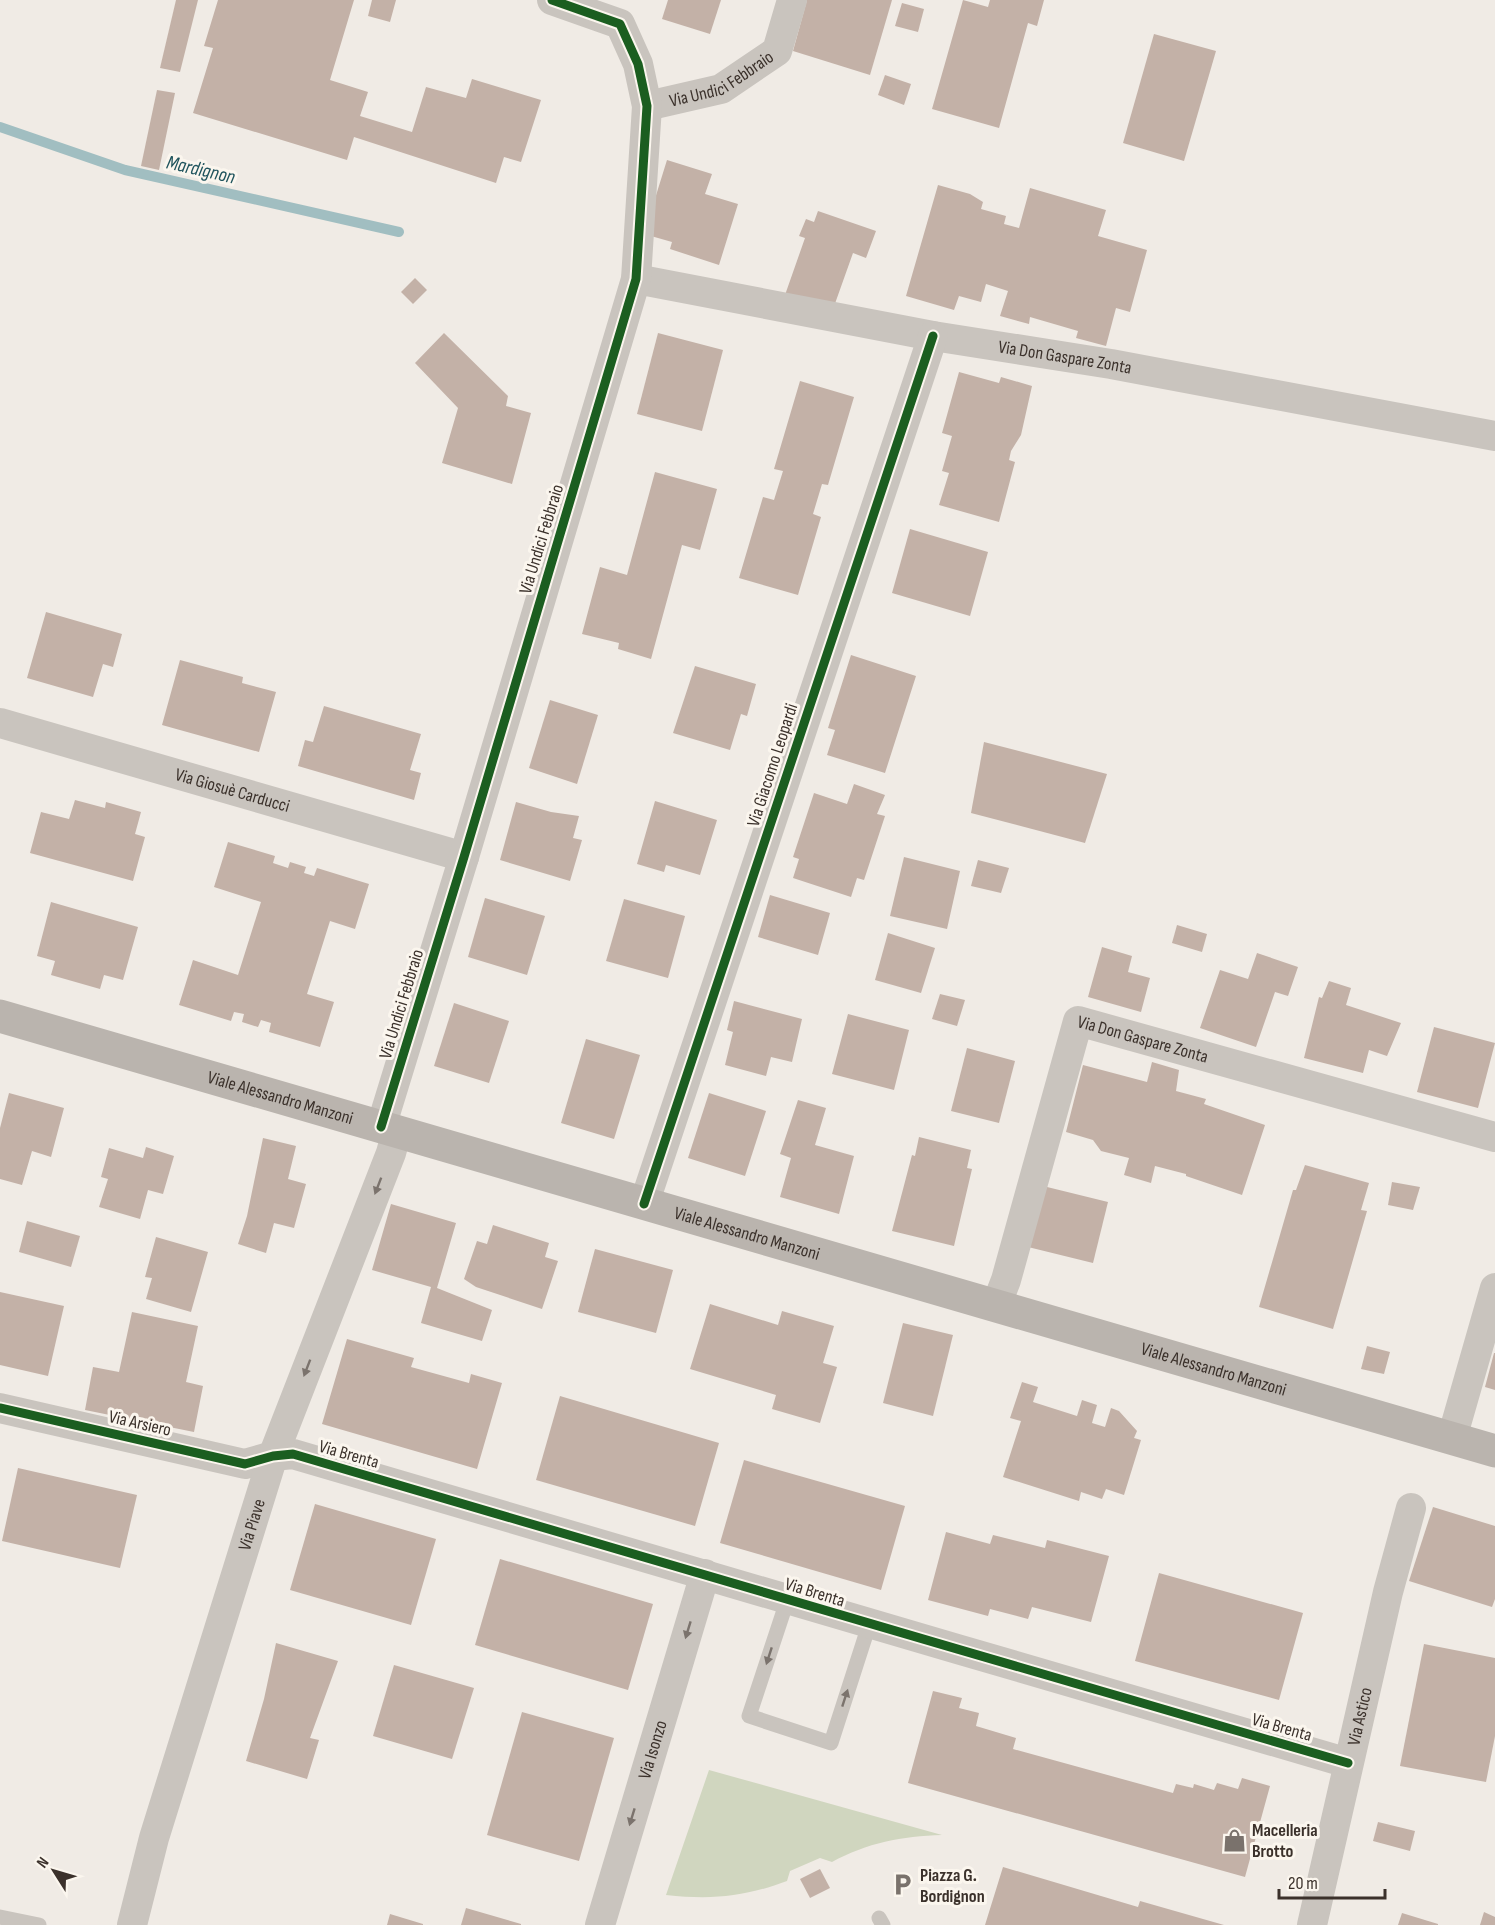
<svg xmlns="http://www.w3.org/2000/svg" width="1495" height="1925" viewBox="0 0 1495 1925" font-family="'Sofia Sans Condensed',sans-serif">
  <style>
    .green { fill: #d0d6bf }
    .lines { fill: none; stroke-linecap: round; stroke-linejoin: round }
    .stream { stroke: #a1bec1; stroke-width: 10 }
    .building { fill: #c3b1a7 }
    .lane { stroke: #c9c4be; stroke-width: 15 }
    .street { stroke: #c9c4be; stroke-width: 30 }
    .secondary { stroke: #bab4ae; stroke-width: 33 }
    .cycleway-casing { stroke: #fbf6ee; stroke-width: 13 }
    .cycleway { stroke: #1b5e20; stroke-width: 9 }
    .oneway { fill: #7b736d }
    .labels { text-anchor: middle; stroke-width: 6; stroke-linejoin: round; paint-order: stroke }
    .street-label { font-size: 18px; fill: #3b312b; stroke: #fbf6ee }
    .poi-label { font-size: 18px; font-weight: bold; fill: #3b312b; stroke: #fbf6ee; text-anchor: start }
    .water-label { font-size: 20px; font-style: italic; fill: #20545d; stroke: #fbf6ee }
  </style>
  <rect width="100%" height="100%" fill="#f0ebe5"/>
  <!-- green -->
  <path class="green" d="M709,1770L942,1835C902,1836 867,1843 832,1862L820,1858L790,1871L787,1881C744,1897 712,1900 666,1895Z"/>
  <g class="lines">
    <!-- stream -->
    <path class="stream" d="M0,127L125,170L399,232"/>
  </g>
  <!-- building -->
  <g class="building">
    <path d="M176,0H198L180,72L160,68Z"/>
    <path d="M218,0H354L330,80L368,92L360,116L412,132L426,87L466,98L472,79L541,100L521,162L504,157L496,183L354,137L347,160L193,113L213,48L204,46Z"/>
    <path d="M372,0H396L390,22L368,16Z"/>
    <path d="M668,0H721L710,34L662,19Z"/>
    <path d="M807,0H892L870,75L793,51Z"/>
    <path d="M963,0L988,7L990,0H1044L1037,26L1028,23L999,128L932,109Z"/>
    <path d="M902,3L924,9L918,32L895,26Z"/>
    <path d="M1154,34L1216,51L1184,161L1123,143Z"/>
    <path d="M885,75L911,84L904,105L878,95Z"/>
    <path d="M157,90L175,93L159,170L141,166Z"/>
    <path d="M667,160L712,174L705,194L738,204L719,265L670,249L672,242L644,234Z"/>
    <path d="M938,185L970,194L983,202L981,209L1006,216L1004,224L1019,228L1030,188L1106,210L1098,236L1147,250L1130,312L1116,308L1106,346L1076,338L1078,331L1030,317L1029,324L1000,316L1008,291L986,284L981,302L959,296L954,310L906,296Z"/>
    <path d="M818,211L876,231L866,258L853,253L832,312L785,295L805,238L799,236L806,219L814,222Z"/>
    <path d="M415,278L427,290L413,304L401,292Z"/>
    <path d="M444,333L508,396L506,406L531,413L512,484L442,463L458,408L415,363Z"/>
    <path d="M658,333L723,350L702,431L637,414Z"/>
    <path d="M959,372L999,383L1001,377L1032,386L1021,435L1011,451L1009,460L1015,462L999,522L939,505L949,473L942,471L952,436L942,433Z"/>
    <path d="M800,381L854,397L828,485L822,484L813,514L821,517L798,595L739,578L763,497L774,500L783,471L774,469Z"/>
    <path d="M655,472L717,489L700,550L682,545L651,659L618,649L619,643L582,634L600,567L627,575Z"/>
    <path d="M910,529L988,552L970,616L892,593Z"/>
    <path d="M46,612L122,634L113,667L103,664L93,697L27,678Z"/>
    <path d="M851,655L916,676L885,773L827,755L835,730L828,728Z"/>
    <path d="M180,660L243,677L242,683L276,692L259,752L162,725Z"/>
    <path d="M695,666L756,684L747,716L741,714L730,750L673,733Z"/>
    <path d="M550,700L598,715L577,784L529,768Z"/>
    <path d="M324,706L421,734L410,770L421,773L414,800L298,766L305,740L313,742Z"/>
    <path d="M984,742L1107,774L1085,843L971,813Z"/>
    <path d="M854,784L885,795L877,814L885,816L864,880L857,878L851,897L793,878L799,859L793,857L814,793L847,804Z"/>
    <path d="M75,800L105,808L106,802L141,812L135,834L145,837L133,881L30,853L41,812L69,819Z"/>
    <path d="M655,801L717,820L700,875L666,865L664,872L637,864Z"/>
    <path d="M516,802L551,812L579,816L573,838L582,840L570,881L500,860Z"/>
    <path d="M228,842L275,856L273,863L288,868L290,862L306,867L304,873L314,876L317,868L369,884L355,929L330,921L307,994L334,1002L320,1047L269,1032L271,1023L261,1020L258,1027L242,1022L244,1014L234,1012L231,1021L179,1005L193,960L238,975L261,902L214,887Z"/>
    <path d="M904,857L960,871L947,929L890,916Z"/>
    <path d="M978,860L1009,868L1001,893L971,886Z"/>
    <path d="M770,895L830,913L818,955L758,937Z"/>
    <path d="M485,898L545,916L527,975L468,957Z"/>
    <path d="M624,899L685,916L668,978L606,961Z"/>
    <path d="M51,902L138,927L123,980L104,975L100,989L51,975L55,961L37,956Z"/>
    <path d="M1177,925L1207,934L1202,952L1172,943Z"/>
    <path d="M888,933L935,948L921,993L875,980Z"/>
    <path d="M1102,947L1132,956L1128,972L1150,978L1141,1012L1088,997Z"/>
    <path d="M1257,953L1298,967L1288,996L1275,992L1256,1047L1200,1028L1220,970L1248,979Z"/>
    <path d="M1329,981L1351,988L1346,1005L1401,1023L1387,1056L1369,1050L1363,1073L1304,1058L1319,997L1322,998Z"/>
    <path d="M940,994L965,1000L957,1026L932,1019Z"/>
    <path d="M734,1001L802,1019L792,1062L771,1057L766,1076L725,1065L733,1032L727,1030Z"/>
    <path d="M454,1003L509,1021L489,1083L434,1066Z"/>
    <path d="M848,1014L909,1030L894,1090L832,1074Z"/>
    <path d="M1434,1027L1495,1043L1478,1108L1417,1092Z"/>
    <path d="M586,1039L640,1055L614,1139L561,1123Z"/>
    <path d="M967,1048L1015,1061L999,1123L951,1111Z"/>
    <path d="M1152,1062L1179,1070L1176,1091L1206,1099L1204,1104L1265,1125L1242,1195L1186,1176V1174L1155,1166L1151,1183L1124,1175L1129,1158L1101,1151L1093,1140L1066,1132L1083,1065L1147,1082Z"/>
    <path d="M9,1093L64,1108L51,1157L32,1151L22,1185L0,1179V1128Z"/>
    <path d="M709,1093L766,1111L745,1176L688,1158Z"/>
    <path d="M798,1100L826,1108L815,1145L854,1156L839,1214L780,1197L791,1158L780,1154Z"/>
    <path d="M919,1137L971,1150L967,1168L972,1169L954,1246L892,1231L912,1155L915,1156Z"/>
    <path d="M263,1138L296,1146L288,1179L306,1184L294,1228L274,1223L266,1253L238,1244L247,1216Z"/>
    <path d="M146,1147L174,1156L163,1194L148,1190L140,1219L99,1207L108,1179L101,1177L109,1148L143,1158Z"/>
    <path d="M1305,1165L1369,1183L1361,1210L1367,1211L1333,1329L1259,1307L1293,1190H1296Z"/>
    <path d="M1392,1182L1420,1187L1413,1210L1388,1205Z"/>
    <path d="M1043,1186L1108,1202L1093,1263L1028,1247Z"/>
    <path d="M391,1204L456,1223L437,1288L492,1310L482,1341L421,1323L431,1287L372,1270Z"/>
    <path d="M27,1221L80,1236L71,1267L19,1252Z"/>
    <path d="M493,1225L549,1243L545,1257L558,1261L542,1309L476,1287L464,1279L477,1241L487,1244Z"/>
    <path d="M156,1237L208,1252L191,1312L146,1299L152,1278L145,1277Z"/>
    <path d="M595,1249L673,1270L656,1333L578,1312Z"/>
    <path d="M0,1292L64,1306L48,1376L0,1365Z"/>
    <path d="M710,1304L778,1325L782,1311L834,1326L823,1363L837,1367L820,1423L772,1409L776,1395L690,1369Z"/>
    <path d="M132,1312L198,1326L186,1382L203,1386L194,1432L85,1410L93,1367L119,1372Z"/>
    <path d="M903,1323L953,1335L933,1416L883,1403Z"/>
    <path d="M347,1339L414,1358L411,1367L469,1383L471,1374L502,1383L477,1469L322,1424Z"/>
    <path d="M1367,1346L1390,1352L1384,1374L1361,1369Z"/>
    <path d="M1494,1353H1495V1390L1485,1387Z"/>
    <path d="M1022,1382L1038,1387L1033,1402L1077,1416L1082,1400L1097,1405L1092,1423L1105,1427L1111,1408L1119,1411L1137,1431L1134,1438L1141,1440L1124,1495L1106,1489L1102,1499L1081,1492L1079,1501L1003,1477L1021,1421L1010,1418Z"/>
    <path d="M560,1396L719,1443L695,1526L536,1480Z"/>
    <path d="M744,1460L905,1506L881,1590L720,1543Z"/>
    <path d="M18,1468L137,1495L120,1568L2,1541Z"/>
    <path d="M315,1504L436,1539L411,1625L290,1590Z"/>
    <path d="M1433,1507L1495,1526V1599L1492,1607L1409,1581Z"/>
    <path d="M946,1532L990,1544L993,1535L1045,1548L1047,1540L1109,1556L1091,1622L1032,1607L1028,1619L990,1609L988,1616L928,1600Z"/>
    <path d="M500,1559L653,1604L628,1690L475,1645Z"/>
    <path d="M1159,1573L1303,1613L1279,1700L1135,1661Z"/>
    <path d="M276,1643L338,1661L310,1738L319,1740L307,1779L246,1761L264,1699Z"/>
    <path d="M1424,1644L1495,1658V1736L1486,1782L1400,1766Z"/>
    <path d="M394,1665L474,1688L452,1759L373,1736Z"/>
    <path d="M933,1691L962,1698L959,1708L979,1713L976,1726L1016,1738L1013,1749L1173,1793L1176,1784L1193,1788L1194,1784L1214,1790L1217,1783L1238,1789L1242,1778L1270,1786L1245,1877L908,1783Z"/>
    <path d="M522,1712L614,1738L579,1861L487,1835Z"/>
    <path d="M1378,1822L1415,1831L1410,1851L1373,1841Z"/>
    <path d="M1003,1867L1138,1907L1140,1901L1224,1925H985Z"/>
    <path d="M820,1869L830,1888L810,1898L800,1879Z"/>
    <path d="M466,1908L521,1924V1925H461Z"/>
    <path d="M1484,1912L1495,1917V1925H1480Z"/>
    <path d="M1402,1913L1438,1924V1925H1398Z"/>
    <path d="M390,1914L423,1924V1925H387Z"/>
  </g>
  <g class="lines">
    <!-- lane -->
    <g class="lane">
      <path d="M787,1601L749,1716L831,1743L869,1625"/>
      <path d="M0,1917L39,1925"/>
      <path d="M879,1918L883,1925"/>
    </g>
    <!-- street -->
    <g class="street">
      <path id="s1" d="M647,106L721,89L777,51L792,0"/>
      <path id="s2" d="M636,279L933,336L1111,364L1495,436"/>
      <path id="s3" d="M0,723L464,857"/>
      <path d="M381,1127L464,857L636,279L647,106L638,64L620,24L552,0"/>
      <path d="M644,1204L933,336"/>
      <path id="s4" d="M996,1306L1006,1280L1078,1021L1495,1137"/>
      <path d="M0,1408L245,1464L273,1456L293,1454C645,1557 996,1661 1348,1763"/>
      <path d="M1452,1438L1495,1288"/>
      <path id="s5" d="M132,1925L154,1838L273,1456L391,1153L397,1131"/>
      <path id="s6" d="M600,1925L705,1574"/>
      <path id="s7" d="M1312,1925L1388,1592L1411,1508"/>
    </g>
    <!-- secondary -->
    <path class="secondary" id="s8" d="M0,1016L1495,1451"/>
    <defs>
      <g id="cycleway">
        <path d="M381,1127L464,857L636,279L647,106L638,64L620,24L552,0"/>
        <path d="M644,1204L933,336"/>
        <path d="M0,1408L245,1464L273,1456L293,1454C645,1557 996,1661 1348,1763"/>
      </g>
    </defs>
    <!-- cycleway casing -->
    <use href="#cycleway" class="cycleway-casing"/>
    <!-- cycleway -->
    <use href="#cycleway" class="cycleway"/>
  </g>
  <!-- one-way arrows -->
  <defs><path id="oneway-solid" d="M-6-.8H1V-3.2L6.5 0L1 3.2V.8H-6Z" transform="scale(1.5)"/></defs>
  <g class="oneway">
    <use href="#oneway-solid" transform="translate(378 1186) rotate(111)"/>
    <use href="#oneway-solid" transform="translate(307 1368) rotate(111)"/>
    <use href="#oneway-solid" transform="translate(688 1630) rotate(107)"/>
    <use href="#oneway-solid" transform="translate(769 1656) rotate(108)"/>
    <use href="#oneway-solid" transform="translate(845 1698) rotate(-72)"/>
    <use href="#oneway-solid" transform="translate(632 1817) rotate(107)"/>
  </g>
  <!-- icons -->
  <defs>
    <symbol id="shop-bare" viewBox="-9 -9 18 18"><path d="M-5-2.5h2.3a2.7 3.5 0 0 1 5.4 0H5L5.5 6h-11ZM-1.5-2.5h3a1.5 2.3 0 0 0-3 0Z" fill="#7a726c" stroke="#fbf6ee" stroke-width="2.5" paint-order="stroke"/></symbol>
    <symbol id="parking-bare" viewBox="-9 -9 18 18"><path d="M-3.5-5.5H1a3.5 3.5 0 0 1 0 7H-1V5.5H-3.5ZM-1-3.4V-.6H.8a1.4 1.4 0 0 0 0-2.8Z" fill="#7a726c" stroke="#fbf6ee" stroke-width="2.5" paint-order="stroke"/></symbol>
  </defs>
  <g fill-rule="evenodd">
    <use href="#shop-bare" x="1218" y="1824" width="33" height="33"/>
    <use href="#parking-bare" x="886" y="1868" width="33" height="33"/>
  </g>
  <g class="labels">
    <!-- street labels -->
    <g class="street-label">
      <text dy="6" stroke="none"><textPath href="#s1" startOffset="80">Via Undici Febbraio</textPath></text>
      <text dy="6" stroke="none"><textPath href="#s2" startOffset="436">Via Don Gaspare Zonta</textPath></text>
      <text transform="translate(541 539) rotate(-73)" y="6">Via Undici Febbraio</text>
      <text transform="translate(772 765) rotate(-72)" y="6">Via Giacomo Leopardi</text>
      <text dy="6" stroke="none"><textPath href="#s3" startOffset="242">Via Giosuè Carducci</textPath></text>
      <text transform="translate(401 1004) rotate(-73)" y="6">Via Undici Febbraio</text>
      <text dy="6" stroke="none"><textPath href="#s4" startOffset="364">Via Don Gaspare Zonta</textPath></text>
      <text dy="6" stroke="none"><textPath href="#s8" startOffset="292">Viale Alessandro Manzoni</textPath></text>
      <text dy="6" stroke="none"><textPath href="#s8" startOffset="778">Viale Alessandro Manzoni</textPath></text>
      <text dy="6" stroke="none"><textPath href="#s8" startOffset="1264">Viale Alessandro Manzoni</textPath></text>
      <text transform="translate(140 1423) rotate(13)" y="6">Via Arsiero</text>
      <text transform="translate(349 1454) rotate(16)" y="6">Via Brenta</text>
      <text dy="6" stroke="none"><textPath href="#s5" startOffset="418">Via Piave</textPath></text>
      <text transform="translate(815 1592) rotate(17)" y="6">Via Brenta</text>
      <text dy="6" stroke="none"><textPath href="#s7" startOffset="214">Via Astico</textPath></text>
      <text transform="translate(1282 1727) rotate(16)" y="6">Via Brenta</text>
      <text dy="6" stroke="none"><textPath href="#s6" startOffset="183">Via Isonzo</textPath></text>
    </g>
    <!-- poi labels -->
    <g class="poi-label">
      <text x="1252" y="1836">Macelleria<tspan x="1252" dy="21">Brotto</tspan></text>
      <text x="920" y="1881">Piazza G.<tspan x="920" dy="21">Bordignon</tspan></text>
    </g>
    <!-- water labels -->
    <g class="water-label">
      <text transform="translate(201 169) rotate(13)" y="7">Mardignon</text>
    </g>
  </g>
  <!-- north arrow -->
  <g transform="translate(54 1871) rotate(307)" stroke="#fbf6ee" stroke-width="4.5" paint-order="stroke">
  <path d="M0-4.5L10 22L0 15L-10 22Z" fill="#3b312b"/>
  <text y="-9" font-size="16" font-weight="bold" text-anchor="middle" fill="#3b312b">N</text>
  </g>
  <!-- scale -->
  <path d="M1279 1889v9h106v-9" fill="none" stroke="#3b312b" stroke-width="3"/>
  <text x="1288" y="1889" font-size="18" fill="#3b312b" stroke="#fbf6ee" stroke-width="4.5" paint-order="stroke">20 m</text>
</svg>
